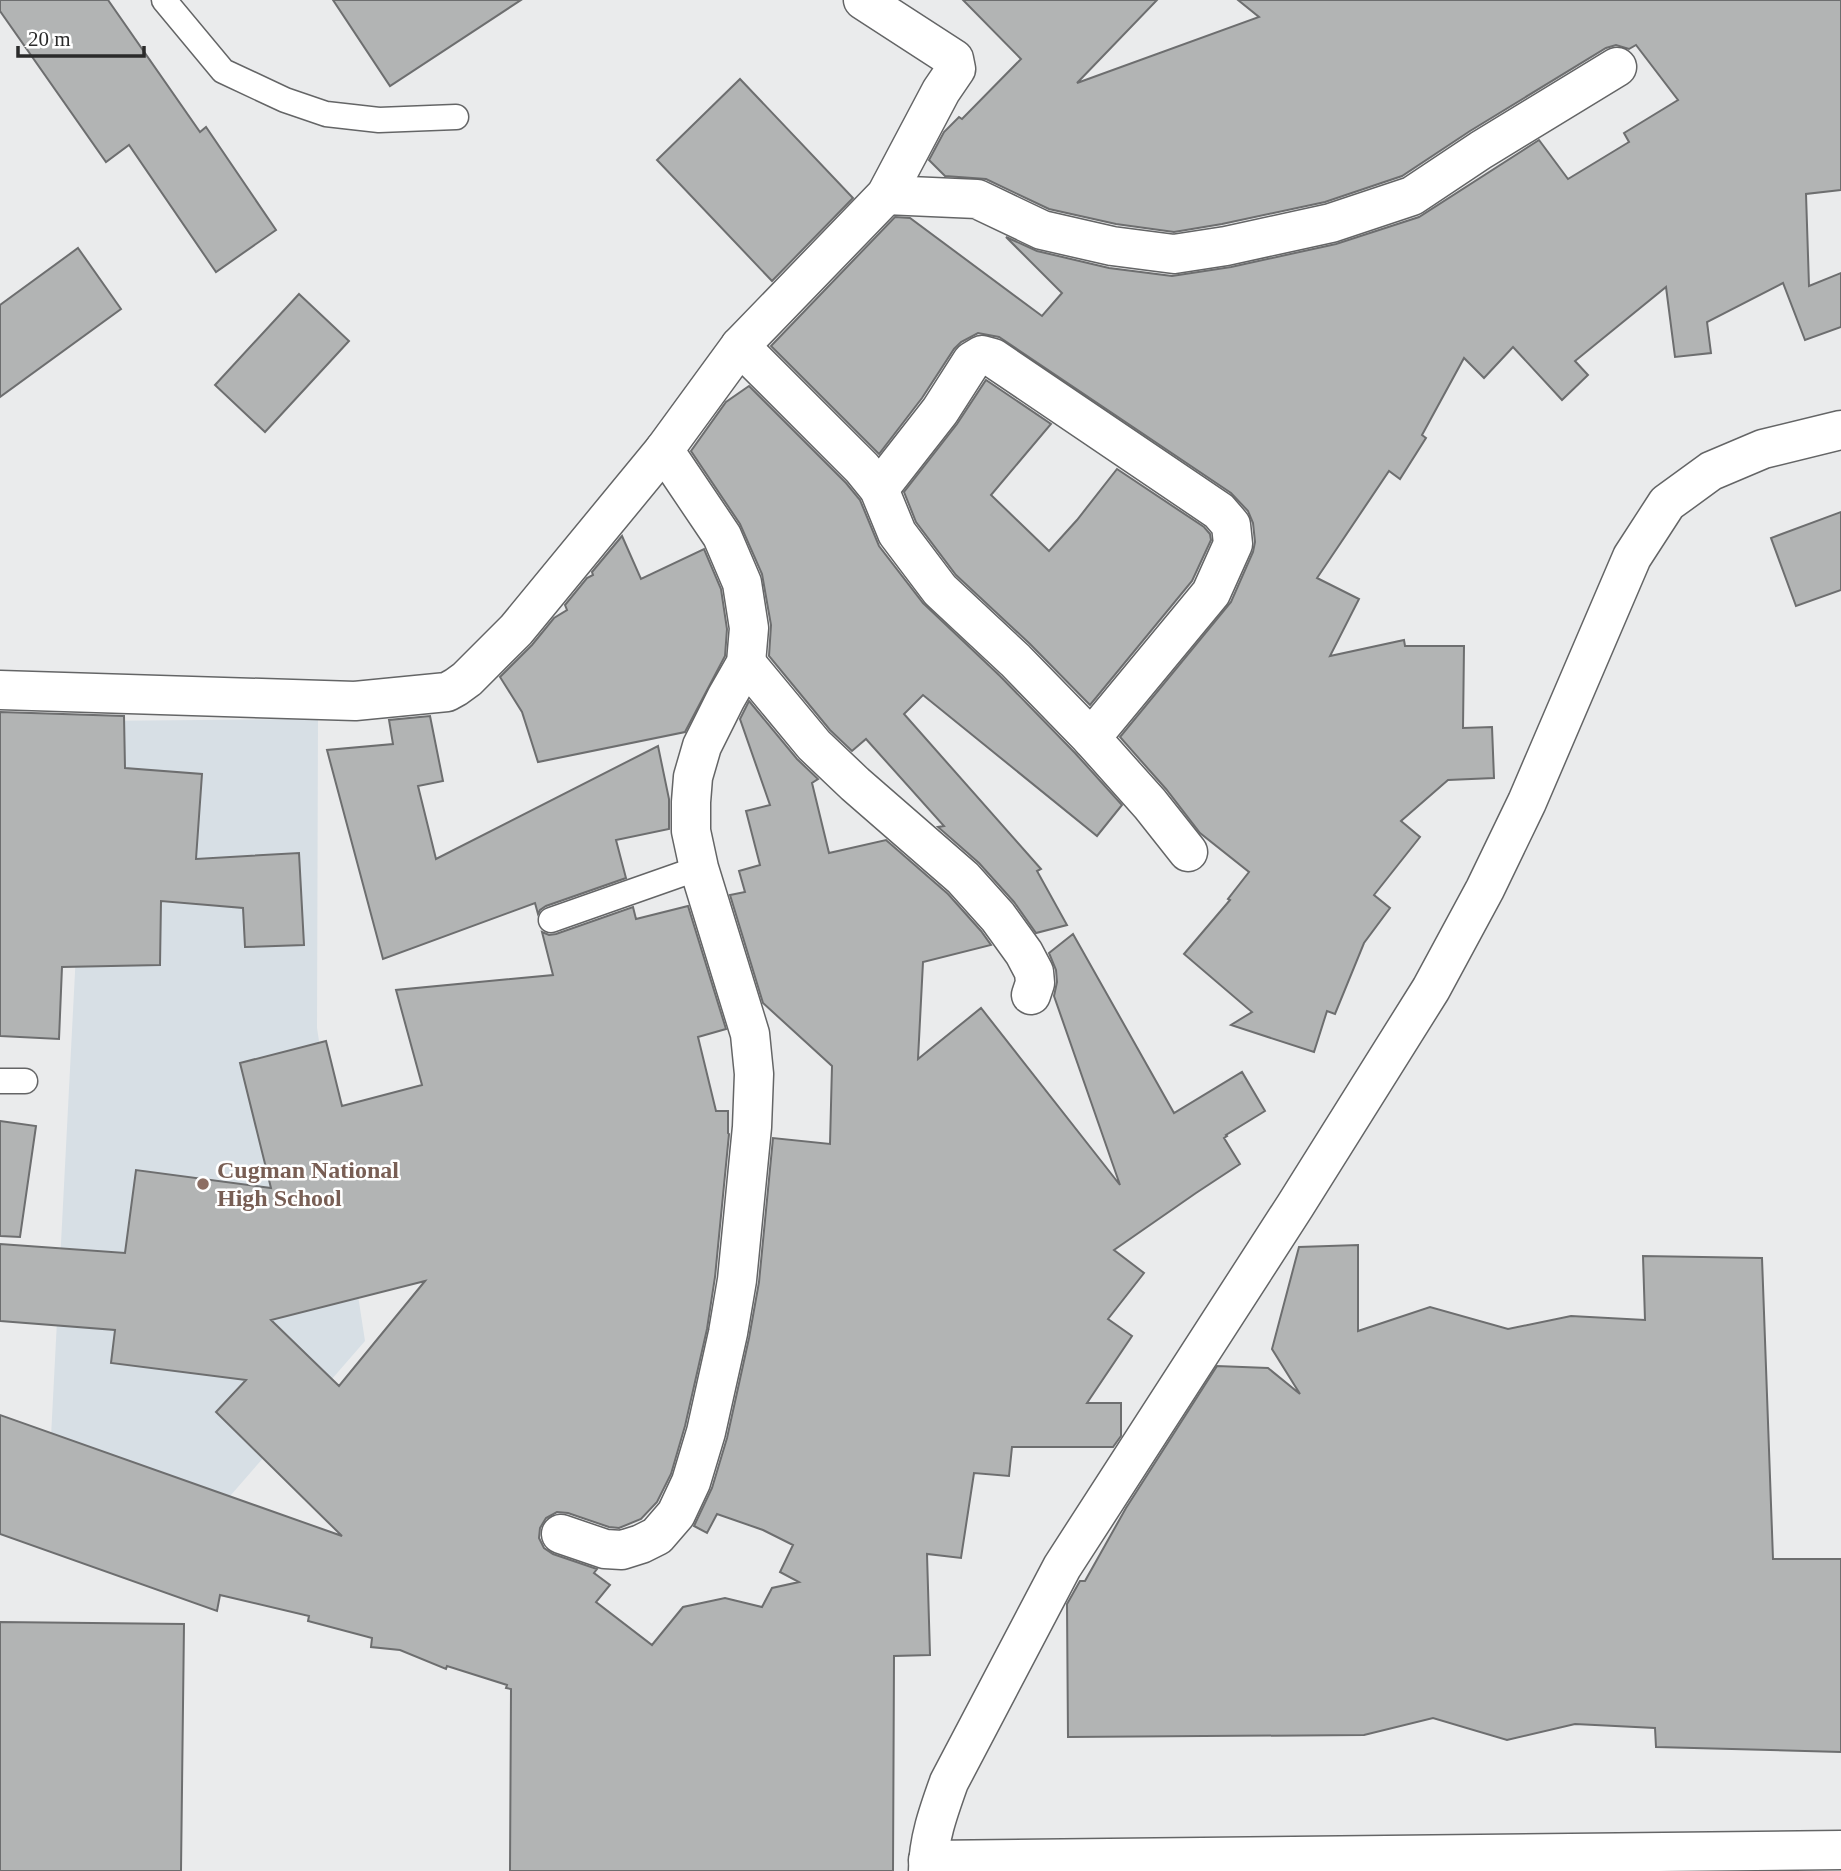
<svg xmlns="http://www.w3.org/2000/svg" width="1841" height="1871" viewBox="0 0 1841 1871" font-family="Georgia,serif">
  <style>
    .built { fill: #d7dfe5 }
    .building { fill: #b2b4b4; stroke: #6d6e6f; stroke-width: 2; fill-rule: evenodd }
    .lines { fill: none; stroke-linecap: round; stroke-linejoin: round }
    .lane-casing { stroke: #646566; stroke-width: 27 }
    .street-casing { stroke: #646566; stroke-width: 41 }
    .lane { stroke: #fff; stroke-width: 24 }
    .street { stroke: #fff; stroke-width: 38 }
    .education-dot { fill: #8d6e63; stroke: #fff; stroke-width: 2.5 }
    .labels { text-anchor: middle; stroke-width: 5; stroke-linejoin: round; paint-order: stroke }
    .education-label { font-size: 24px; font-weight: bold; fill: #785e54; stroke: #fff; text-anchor: start }
  </style>
  <rect width="100%" height="100%" fill="#eaebec"/>
  <!-- built -->
  <path class="built" d="M318,719L317,1028L365,1341L224,1503L51,1437L88,721Z"/>
  <!-- building -->
  <g class="building">
    <path d="M0,0H108L200,132L206,127L276,230L216,272L129,145L106,162L0,11Z"/>
    <path d="M333,0H521L390,86Z"/>
    <path d="M963,0H1157L1077,83L1259,17L1238,0H1841V190L1806,194L1809,286L1841,273V327L1805,340L1783,283L1707,322L1711,353L1675,357L1666,287L1575,361L1588,375L1562,400L1513,347L1484,378L1464,358L1422,435L1426,438L1400,479L1389,471L1317,578L1359,599L1330,656L1404,640L1405,646H1464L1463,728L1492,727L1494,778L1448,780L1401,821L1420,837L1374,895L1390,908L1364,943L1335,1014L1327,1011L1314,1052L1231,1025L1252,1012L1184,954L1230,900L1228,899L1249,872L1200,833L1166,789L1120,737L1231,602L1253,552L1255,542L1253,523L1248,511L1231,493L999,337L978,333L961,342L954,349L922,398L879,454L771,346L895,217L910,218L1042,316L1062,293L1006,237L1037,251L1109,268L1172,276L1231,267L1336,244L1419,217L1539,140L1568,179L1629,142L1624,133L1678,100L1636,45L1629,49L1616,45L1606,48L1470,131L1402,176L1325,202L1222,224L1174,232L1116,224L1049,209L986,179L945,176L929,160L944,132L959,117L962,119L1021,59Z"/>
    <path d="M740,79L853,198L772,281L657,160Z"/>
    <path d="M78,248L121,309L0,397V305Z"/>
    <path d="M299,294L349,341L265,432L215,385Z"/>
    <path d="M986,380L1051,424L991,495L1049,551L1077,520L1117,469L1204,527L1210,534L1211,540L1192,581L1090,705L1030,644L956,575L916,522L904,492L957,424Z"/>
    <path d="M749,386L846,483L860,500L879,546L923,603L1000,676L1075,753L1122,805L1097,836L923,695L904,714L1041,869L1037,871L1067,925L1036,933L1014,902L979,863L938,827L944,826L866,739L852,751L830,730L769,656L771,625L762,574L740,524L691,451L726,402Z"/>
    <path d="M1841,512V590L1796,606L1771,538Z"/>
    <path d="M622,536L641,579L704,549L721,589L727,629L725,656L685,732L538,762L522,712L500,677L532,645L554,618L567,610L565,605L587,578L593,575L592,572Z"/>
    <path d="M749,701L797,759L818,779L812,783L829,853L886,840L948,894L981,931L991,945L923,962L918,1059L981,1008L1120,1185L1054,996L1057,982L1056,970L1049,953L1073,934L1174,1113L1242,1072L1265,1111L1226,1135L1227,1136L1224,1138L1240,1164L1196,1193L1114,1250L1144,1273L1108,1319L1132,1336L1087,1403H1121V1436L1113,1447H1012L1009,1476L974,1473L961,1558L927,1554L930,1655L894,1656L893,1871H510L511,1689L506,1688L507,1685L447,1666L446,1669L400,1650L371,1647L372,1638L308,1621L309,1616L220,1595L217,1611L0,1534V1415L342,1536L216,1412L246,1380L111,1363L115,1330L0,1321V1244L125,1253L136,1170L271,1188L240,1063L326,1041L342,1106L422,1085L396,990L553,975L542,932L549,935L556,934L633,907L636,919L688,906L726,1029L698,1037L716,1111H728V1133L729,1134L715,1277L707,1329L685,1426L671,1474L657,1502L641,1519L619,1528L609,1527L568,1513L557,1512L546,1518L540,1528L539,1538L544,1548L553,1554L597,1569L594,1573L610,1585L596,1602L652,1645L683,1607L725,1598L762,1607L772,1588L799,1582L780,1572L793,1545L763,1530L717,1514L707,1533L694,1526L712,1488L727,1438L749,1338L759,1282L773,1138L830,1144L832,1066L763,1003L730,895L745,892L739,871L760,865L746,811L770,805L740,719ZM425,1281L339,1386L271,1320Z"/>
    <path d="M0,712L124,716L125,768L202,774L196,859L299,853L304,945L245,947L243,908L161,901L160,965L62,967L59,1039L0,1036Z"/>
    <path d="M430,716L443,781L418,786L436,859L658,746L669,799V829L616,840L626,878L546,906L540,910L538,914L535,903L383,959L327,750L393,744L389,720Z"/>
    <path d="M0,1121L36,1126L20,1237L0,1236Z"/>
    <path d="M1358,1245V1331L1430,1307L1508,1329L1571,1316L1645,1320L1643,1256L1762,1258L1773,1559H1841V1752L1656,1747L1655,1728L1575,1724L1507,1740L1433,1718L1364,1735L1068,1737L1067,1604L1080,1581H1085L1126,1508L1217,1366L1268,1368L1300,1394L1272,1349L1299,1247Z"/>
    <path d="M0,1622L184,1624L181,1871H0Z"/>
  </g>
  <g class="lines">
    <defs>
      <g id="lane">
        <path d="M164,0L223,71L285,100L326,114L379,120L456,117"/>
        <path d="M551,920L699,868"/>
        <path d="M0,1081H25"/>
      </g>
      <g id="street">
        <path d="M886,195L977,199L1042,230L1112,246L1174,254L1226,246L1331,223L1412,196L1481,150L1617,67"/>
        <path d="M740,346L862,468L879,489L897,533L940,590L1015,660L1091,738L1150,804L1188,852"/>
        <path d="M879,489L940,411L972,361L982,355L993,358L1219,511L1231,525L1233,544L1211,593L1091,738"/>
        <path d="M746,663L814,745L855,784L963,878L998,917L1024,953L1034,972L1035,983L1031,995"/>
        <path d="M0,690L355,701L447,692L456,687L467,679L516,630L664,450L740,346L886,195L941,91L956,69L954,59L863,0"/>
        <path d="M561,1534L605,1549L622,1550L641,1544L657,1536L676,1514L691,1482L706,1432L728,1333L737,1280L752,1127L754,1074L750,1034L699,868L691,831V802L693,777L702,746L726,698L746,663L749,628L742,583L722,536L664,450"/>
        <path d="M928,1860L1841,1850"/>
        <path d="M928,1871C928,1840 939,1810 949,1782L1062,1567L1295,1206L1431,989L1485,889L1527,802L1632,557L1667,503L1711,471L1763,449L1841,430"/>
      </g>
    </defs>
    <!-- lane casing -->
    <use href="#lane" class="lane-casing"/>
    <!-- street casing -->
    <use href="#street" class="street-casing"/>
    <!-- lane -->
    <use href="#lane" class="lane"/>
    <!-- street -->
    <use href="#street" class="street"/>
  </g>
  <!-- markers -->
  <circle class="education-dot" cx="203" cy="1184" r="7"/>
  <g class="labels">
    <!-- education labels -->
    <g class="education-label">
      <text x="217" y="1178">Cugman National<tspan x="217" dy="28">High School</tspan></text>
    </g>
  </g>
  <!-- scale -->
  <path d="M18 46v10h126v-10" fill="none" stroke="#2a2a2a" stroke-width="3.5"/>
  <text x="28" y="46" font-size="21" fill="#2a2a2a" stroke="#ffffff" stroke-width="5" paint-order="stroke">20 m</text>
</svg>
